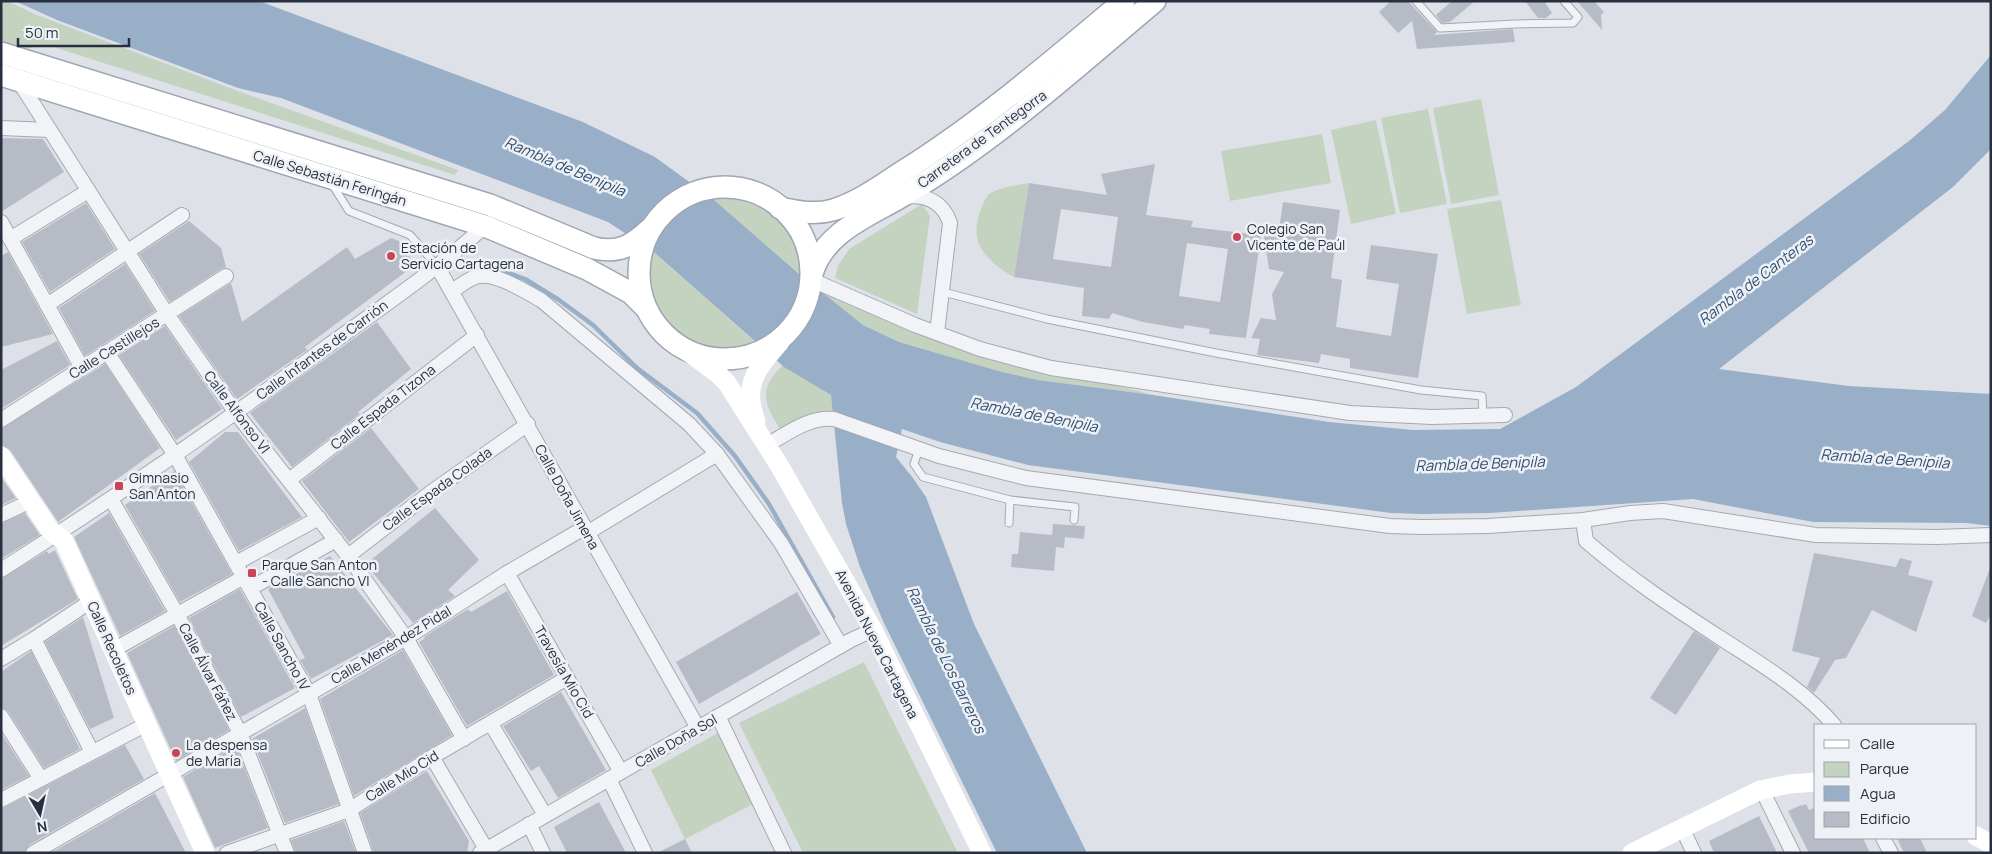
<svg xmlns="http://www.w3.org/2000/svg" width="1992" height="854" viewBox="0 0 1992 854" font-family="Manrope,sans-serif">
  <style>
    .green { fill: #c4d2c0 }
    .water { fill: #99afc8 }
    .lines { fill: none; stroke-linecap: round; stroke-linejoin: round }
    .stream { stroke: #99afc8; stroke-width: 4.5 }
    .building { fill: #b6bbc5; fill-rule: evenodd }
    .lane-casing { stroke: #a4a9b2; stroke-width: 9 }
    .street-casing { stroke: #a4a9b2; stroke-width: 16 }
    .primary-casing { stroke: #9ea6b4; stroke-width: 24 }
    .lane { stroke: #f1f3f6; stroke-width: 7 }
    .street { stroke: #f1f3f6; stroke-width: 14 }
    .secondary { stroke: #fff; stroke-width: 19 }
    .primary { stroke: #fff; stroke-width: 21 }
    .poi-dot { fill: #cd4355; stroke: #eef1f5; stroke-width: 2 }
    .labels { text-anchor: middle; stroke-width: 5; stroke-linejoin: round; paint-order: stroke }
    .street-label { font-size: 14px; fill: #28303f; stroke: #eef1f5 }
    .poi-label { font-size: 14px; fill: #28303f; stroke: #eef1f5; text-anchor: start }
    .water-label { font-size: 15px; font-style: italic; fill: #324d72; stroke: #eef1f5 }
  </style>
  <rect width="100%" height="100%" fill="#dee2e8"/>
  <!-- green -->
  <g class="green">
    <path d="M1,1H7L37,15L238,91L458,170L455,175L47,45L19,50L1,44Z"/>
    <path d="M1481,99L1499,195L1451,204L1433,108Z"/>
    <path d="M1428,109L1447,204L1400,213L1381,118Z"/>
    <path d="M1376,120L1396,214L1351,224L1331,130Z"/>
    <path d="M1322,134L1331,183L1230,201L1221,151Z"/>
    <path d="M1029,183L1014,277C987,262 967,242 981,209C983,205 985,198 988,195C1000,186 1016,186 1029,183Z"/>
    <path d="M722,188C762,188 799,214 809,253C812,264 812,274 812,285L701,190Z"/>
    <path d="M1501,200L1521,305L1467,314L1447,209Z"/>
    <path d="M922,204L930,216L917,314L835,278L838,266L849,249Z"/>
    <path d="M643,245L655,253L765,351C748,358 728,364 709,358C661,343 624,296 643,245Z"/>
    <path d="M828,287L980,349L1153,395L1038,380L1002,372L899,342L863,325L826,297Z"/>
    <path d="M783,365L831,395L834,419L784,435C766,408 755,391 783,365Z"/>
    <path d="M864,662L958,853H803L739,723Z"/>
    <path d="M725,729L759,801L685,839L651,770Z"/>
  </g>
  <!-- water -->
  <path class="water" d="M15,1H259L583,122L655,157L714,200L799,274L863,325L899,342L1002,372L1038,380L1153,395L1329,422L1413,430L1500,429L1576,387L1909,141L1945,110L1991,55V149L1953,187L1719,369L1849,386L1991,394V526L1967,523L1813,522L1693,499L1490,513L1422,514L1391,513L1028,465L940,442L902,429L896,457L913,478L926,497L974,624L1087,853H997L883,621L860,567L846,524L842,503L831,395L784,367L655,253L608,222L281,98L238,88L57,20Z"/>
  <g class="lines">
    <!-- stream -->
    <path class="stream" d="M486,265L525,279L559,300L593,325L637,368L697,413L735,456L769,504L833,617"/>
  </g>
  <!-- building -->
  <g class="building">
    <path d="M1391,1H1408L1437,32L1434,35L1513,29L1515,42L1417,49L1412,21L1398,33L1379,12Z"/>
    <path d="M1452,1H1475L1450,22L1442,23L1436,15Z"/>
    <path d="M1525,1H1544L1552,13L1546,18H1538Z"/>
    <path d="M1577,1H1594L1604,12L1601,15L1602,30Z"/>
    <path d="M1,138L43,139L64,172L1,212Z"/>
    <path d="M1155,164L1146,215L1193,221L1191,227L1261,235L1246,338L1209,334L1210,329L1185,325L1183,329L1143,322L1112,313L1109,319L1082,316L1084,288L1014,277L1029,183L1107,195L1101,174ZM1061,209L1118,217L1111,267L1053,259ZM1187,243L1228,249L1220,302L1179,296Z"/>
    <path d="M1283,202L1340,210L1331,278L1342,280L1336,327L1391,336L1399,284L1366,279L1371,245L1438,254L1418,378L1350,368V359L1321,354L1319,363L1257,355L1260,339L1251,338L1261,318L1276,320L1272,294L1284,272L1269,269L1264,236L1278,237Z"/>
    <path d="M86,203L115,249L50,292L22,242Z"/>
    <path d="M189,221L221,248L226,267L221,269L170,302L139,254Z"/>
    <path d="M391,238L399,241L415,265L305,347L307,350L237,399L179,316L231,283L242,322L347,247L355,259Z"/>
    <path d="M8,252L53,334L1,347V256Z"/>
    <path d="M125,264L155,311L85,356L59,308Z"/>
    <path d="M377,322L411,369L358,412L360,414L292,467L250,413Z"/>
    <path d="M165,326L222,409L176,440L119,355Z"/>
    <path d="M57,341L70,365L1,409V370Z"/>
    <path d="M105,364L160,448L58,522L10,450L1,445V429Z"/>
    <path d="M371,428L419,489L349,542L302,481Z"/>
    <path d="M225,432H238L302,517L239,551L189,462Z"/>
    <path d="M174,471L232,574L180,602L125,505Z"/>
    <path d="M1,477L16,498L1,505Z"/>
    <path d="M435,508L479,560L448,590L455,596L413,623L366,564Z"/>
    <path d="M25,513L40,535L1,559V524Z"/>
    <path d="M109,513L165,611L120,636L74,537Z"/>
    <path d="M1053,524L1085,526L1084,539L1065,537L1064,548L1056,547L1054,571L1011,567L1012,554H1018L1020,532L1052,535Z"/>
    <path d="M55,550L78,599L1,646V579L47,551L49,554Z"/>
    <path d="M1814,553L1896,567L1900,558L1912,561L1908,575L1933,581L1916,632L1872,610L1846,658L1835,660L1814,693L1807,687L1820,658L1792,651Z"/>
    <path d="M330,556L393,635L311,679L300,660L305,658L268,589Z"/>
    <path d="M1990,568L1991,614L1986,623L1972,616Z"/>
    <path d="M240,589L295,688L241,717L189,618Z"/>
    <path d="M507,591L554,675L467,726L419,642L425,638L424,637L468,609L471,612Z"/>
    <path d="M797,592L821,634L699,704L676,662Z"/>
    <path d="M83,617L114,718L90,729L45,642Z"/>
    <path d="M174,626L229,730L176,761L127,653Z"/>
    <path d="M1694,631L1720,648L1676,715L1650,698Z"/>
    <path d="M403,650L452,735L354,796L320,699Z"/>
    <path d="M31,651L80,749L44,768L8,711L1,707V672Z"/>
    <path d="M561,692L606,770L558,798L539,766L531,771L503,726Z"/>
    <path d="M305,708L339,804L285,823L252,739Z"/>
    <path d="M1,733L29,776L1,790Z"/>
    <path d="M125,745L144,779L29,845L24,853H1V809Z"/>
    <path d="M236,746L268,828L215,848L183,777Z"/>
    <path d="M427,771L469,841L467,853H374L360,813Z"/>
    <path d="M155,793L186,853H51Z"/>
    <path d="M599,802L626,853H567L554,827Z"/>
    <path d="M1806,804L1809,810L1816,807V838H1863L1870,853H1809L1788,811L1801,805V806Z"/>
    <path d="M1759,816L1777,853H1714L1709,841Z"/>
    <path d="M344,821L356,853H296L291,840Z"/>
    <path d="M1897,838H1920L1927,853H1904Z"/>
    <path d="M685,839L692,853H657Z"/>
  </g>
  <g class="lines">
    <defs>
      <g id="lane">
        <path d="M1416,1L1440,28L1515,24L1573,23L1578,17L1564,1"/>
        <path d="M332,184L349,211L410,235L437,266"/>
        <path d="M943,292L1047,319L1216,353L1421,390L1482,396L1483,416"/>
        <path d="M919,449L914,464L923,477L1010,500L1075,507L1074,520"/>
        <path d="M1009,523L1010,500"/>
      </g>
      <g id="street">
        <path d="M18,80L167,314L236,413L348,556L406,638L464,739"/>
        <path d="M1,128L49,130"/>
        <path d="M904,197C926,194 943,202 950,223L937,333"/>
        <path d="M1,222L82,368"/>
        <path d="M10,239L88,191"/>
        <path d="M437,266L698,728"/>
        <path d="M812,280L915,325L980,349L1051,368L1350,413L1432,417L1505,415"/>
        <path d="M452,291C459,287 470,277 479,276C497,273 526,292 541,300L689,424L717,454L781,543L841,646"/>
        <path d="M47,305L182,215"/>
        <path d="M107,352L175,455L309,694L365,853"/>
        <path d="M1,420L226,276"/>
        <path d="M767,445C788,433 808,417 834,419L939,456L1026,478L1390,526L1423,527L1488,526L1583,520L1630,513L1663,511L1816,535L1936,537L1991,535"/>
        <path d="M289,480L477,335"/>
        <path d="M111,499L177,614L240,733L287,853"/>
        <path d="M1,515L31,501"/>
        <path d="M1583,520L1586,541C1630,579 1674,608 1722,639C1762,665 1803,689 1834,725"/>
        <path d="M587,533L717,454"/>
        <path d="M348,556L430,493L528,424"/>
        <path d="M236,563L319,518"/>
        <path d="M1,570C113,499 222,424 329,345C382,307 436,270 485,226"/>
        <path d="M507,573L621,772"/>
        <path d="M251,588L336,540"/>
        <path d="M34,639L92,752"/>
        <path d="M113,650L244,577"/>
        <path d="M1,659L34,639L91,601"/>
        <path d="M1,716L41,779"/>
        <path d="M718,716L784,853"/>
        <path d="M491,724L545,815"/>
        <path d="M432,757L486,849"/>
        <path d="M609,779L645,853"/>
        <path d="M1762,790L1793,853"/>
        <path d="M1,800L147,724"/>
        <path d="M529,824L543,853"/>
        <path d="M1682,828L1694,853"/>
        <path d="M1883,838L1891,853"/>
        <path d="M33,853L406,638L507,573L584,528"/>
        <path d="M227,853L349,810L432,757L567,678"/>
        <path d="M480,853L851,640L873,630"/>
      </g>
      <g id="primary">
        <path d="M1,53L490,205L594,248C619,254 633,245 650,229"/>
        <path d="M1,75L485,226L587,269L631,293L646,308"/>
        <circle cx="725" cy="273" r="86"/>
        <path d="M780,208C798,212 815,215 833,210C857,203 881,186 902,172C982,122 1052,61 1124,1"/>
        <path d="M812,274C823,234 866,217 899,198C992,144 1073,70 1155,1"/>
      </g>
    </defs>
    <!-- lane casing -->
    <use href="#lane" class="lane-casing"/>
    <!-- street casing -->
    <use href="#street" class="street-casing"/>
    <!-- primary casing -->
    <use href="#primary" class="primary-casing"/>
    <!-- lane -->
    <use href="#lane" class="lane"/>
    <!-- street -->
    <use href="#street" class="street"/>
    <!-- secondary -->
    <g class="secondary">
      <path d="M683,348L717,373L727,383L779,465L873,630L982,853"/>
      <path d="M756,421C742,384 757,369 780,342"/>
      <path d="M1,456L50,530L64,541L205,853"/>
      <path d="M1976,836L1991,844"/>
      <path d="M1632,853L1760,790L1790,784L1816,782"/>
    </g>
    <!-- primary -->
    <use href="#primary" class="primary"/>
  </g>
  <!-- markers -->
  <g class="poi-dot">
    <circle cx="1237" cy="237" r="5"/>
    <circle cx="391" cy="256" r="5"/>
    <rect x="114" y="481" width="10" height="10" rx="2.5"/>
    <rect x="247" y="568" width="10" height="10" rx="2.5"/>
    <circle cx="176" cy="753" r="5"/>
  </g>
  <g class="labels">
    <!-- street labels -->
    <g class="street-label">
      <text transform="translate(982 139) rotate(-36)" y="5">Carretera de Tentegorra</text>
      <text transform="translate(330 178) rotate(17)" y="5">Calle Sebastián Feringán</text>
      <text transform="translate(114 348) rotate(-32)" y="5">Calle Castillejos</text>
      <text transform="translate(322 350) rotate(-36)" y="5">Calle Infantes de Carrión</text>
      <text transform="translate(383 407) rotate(-38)" y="5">Calle Espada Tizona</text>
      <text transform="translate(237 412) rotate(53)" y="5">Calle Alfonso VI</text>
      <text transform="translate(437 489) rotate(-36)" y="5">Calle Espada Colada</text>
      <text transform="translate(567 497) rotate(61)" y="5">Calle Doña Jimena</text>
      <text transform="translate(877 644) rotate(63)" y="5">Avenida Nueva Cartagena</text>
      <text transform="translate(391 645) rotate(-31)" y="5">Calle Menéndez Pidal</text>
      <text transform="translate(282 646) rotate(61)" y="5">Calle Sancho IV</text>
      <text transform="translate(112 648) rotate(66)" y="5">Calle Recoletos</text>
      <text transform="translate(208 672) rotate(62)" y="5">Calle Álvar Fáñez</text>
      <text transform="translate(564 672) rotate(60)" y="5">Travesía Mio Cid</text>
      <text transform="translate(676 741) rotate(-30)" y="5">Calle Doña Sol</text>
      <text transform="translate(402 776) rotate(-32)" y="5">Calle Mio Cid</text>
    </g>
    <!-- poi labels -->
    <g class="poi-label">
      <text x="1247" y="234">Colegio San<tspan x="1247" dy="16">Vicente de Paúl</tspan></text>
      <text x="401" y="253">Estación de<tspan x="401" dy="16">Servicio Cartagena</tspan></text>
      <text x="129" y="483">Gimnasio<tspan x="129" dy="16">San Anton</tspan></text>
      <text x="262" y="570">Parque San Anton<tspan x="262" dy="16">- Calle Sancho VI</tspan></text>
      <text x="186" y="750">La despensa<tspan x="186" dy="16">de María</tspan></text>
    </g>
    <!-- water labels -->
    <g class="water-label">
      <text transform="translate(565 167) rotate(23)" y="5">Rambla de Benipila</text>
      <text transform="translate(1756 280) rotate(-37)" y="5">Rambla de Canteras</text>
      <text transform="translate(1034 415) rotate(11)" y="5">Rambla de Benipila</text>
      <text transform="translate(1885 459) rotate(4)" y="5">Rambla de Benipila</text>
      <text transform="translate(1480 464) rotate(-2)" y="5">Rambla de Benipila</text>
      <text transform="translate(946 660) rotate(64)" y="5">Rambla de Los Barreros</text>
    </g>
  </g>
  <!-- border -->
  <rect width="1992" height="854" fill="none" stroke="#28303f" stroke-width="5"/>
  <!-- legend -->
  <rect x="1814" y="724" width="162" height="115" fill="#eef1f5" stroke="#9fa4ac"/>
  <rect x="1824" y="740" width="25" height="8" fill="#ffffff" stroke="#9fa4ac"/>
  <text x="1860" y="749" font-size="15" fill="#28303f">Calle</text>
  <rect x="1824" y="762" width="25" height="15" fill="#c4d2c0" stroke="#9fa4ac"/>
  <text x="1860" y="774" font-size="15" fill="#28303f">Parque</text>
  <rect x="1824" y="786" width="25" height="15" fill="#99afc8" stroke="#9fa4ac"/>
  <text x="1860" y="799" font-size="15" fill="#28303f">Agua</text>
  <rect x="1824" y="812" width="25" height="15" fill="#b6bbc5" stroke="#9fa4ac"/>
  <text x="1860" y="824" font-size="15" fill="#28303f">Edificio</text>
  <!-- north arrow -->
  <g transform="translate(40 814) rotate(171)" stroke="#eef1f5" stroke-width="4" paint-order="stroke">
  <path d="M0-4L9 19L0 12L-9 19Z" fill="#28303f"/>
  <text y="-8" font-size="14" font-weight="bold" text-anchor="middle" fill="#28303f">N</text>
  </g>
  <!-- scale -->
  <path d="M18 38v8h111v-8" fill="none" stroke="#28303f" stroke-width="2.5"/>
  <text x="25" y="38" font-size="15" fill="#28303f" stroke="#eef1f5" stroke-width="4" paint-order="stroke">50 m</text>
</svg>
